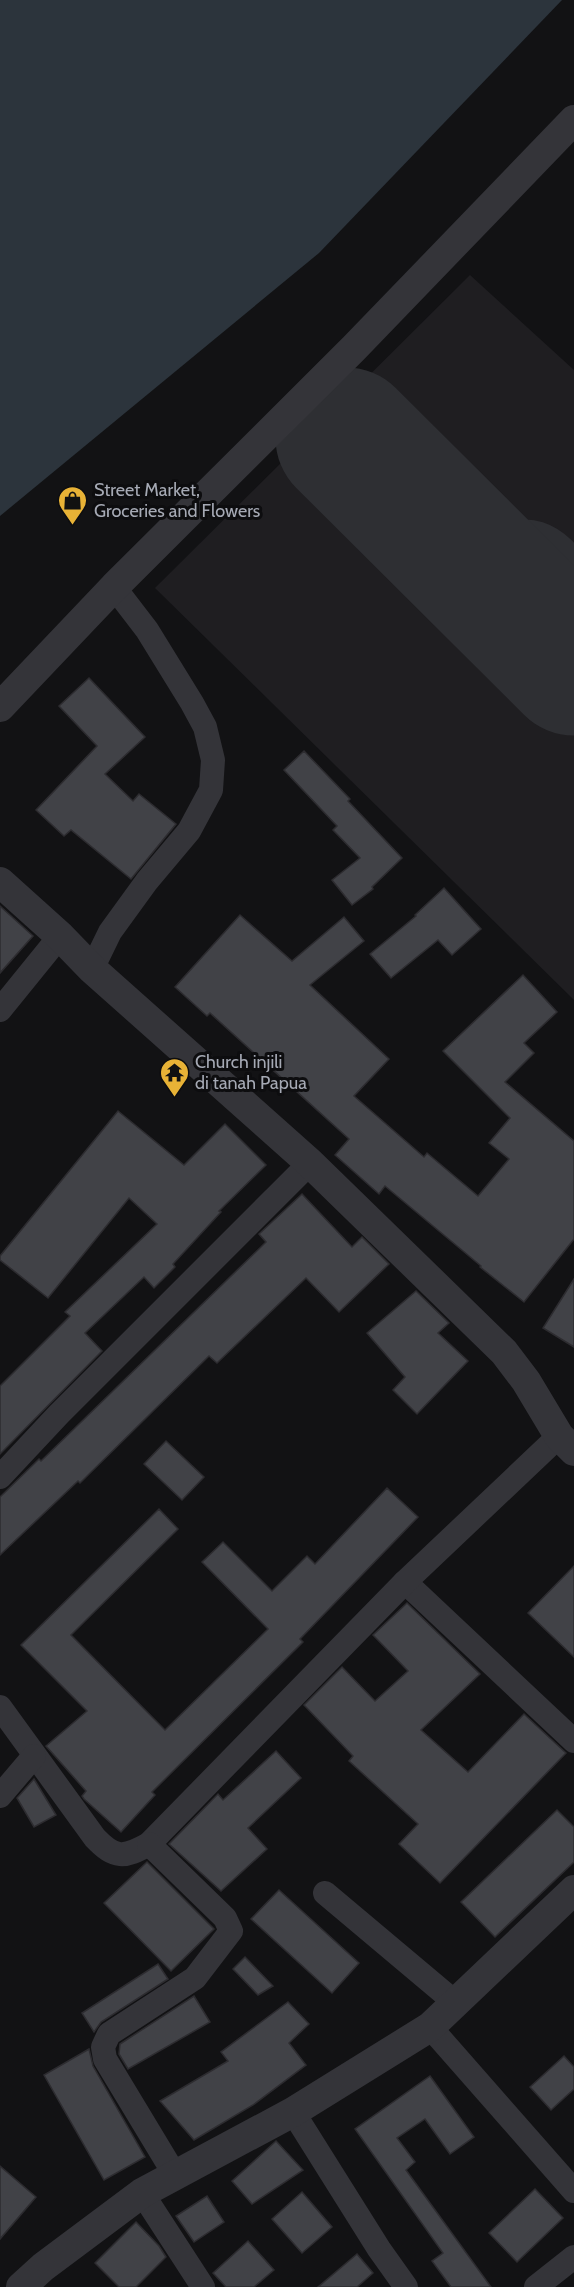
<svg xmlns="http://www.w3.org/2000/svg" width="574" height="2287" viewBox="0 0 574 2287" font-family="Cabin,sans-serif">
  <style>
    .built { fill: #1f1e21 }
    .water { fill: #2c343c }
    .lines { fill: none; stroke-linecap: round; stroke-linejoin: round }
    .taxiway { stroke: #2e2f33; stroke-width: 56 }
    .runway { stroke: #2e2f33; stroke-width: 141 }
    .building { fill: #414247; stroke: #2d2c30; stroke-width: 1.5 }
    .minor { stroke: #343439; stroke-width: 24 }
    .tertiary { stroke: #343439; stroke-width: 30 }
    .labels { text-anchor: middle; stroke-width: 6; stroke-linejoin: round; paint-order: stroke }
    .poi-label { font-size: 18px; fill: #a5a9b4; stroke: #0d0d0f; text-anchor: start }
  </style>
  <rect width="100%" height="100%" fill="#121214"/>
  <!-- built -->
  <path class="built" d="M470,275L574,370V1000L155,588Z"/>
  <!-- water -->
  <path class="water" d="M0,0H562L319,253L0,516Z"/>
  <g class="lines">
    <!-- taxiway -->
    <path class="taxiway" d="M498,589L496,570C501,562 506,555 515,550C541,538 567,574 574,594"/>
    <!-- runway -->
    <path class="runway" d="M346,438L574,665"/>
  </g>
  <!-- building -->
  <g class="building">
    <path d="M89,678L145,737L105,774L133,801L139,794L176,824L131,879L71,830L64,836L36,810L97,746L59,706Z"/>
    <path d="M304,751L350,799L348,801L402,858L372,887L373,889L352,905L332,880L360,858L333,830L337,826L284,770Z"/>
    <path d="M444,888L481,929L452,955L438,940L391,978L370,954L416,916L415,915Z"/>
    <path d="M0,906L33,936L0,973Z"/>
    <path d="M240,915L292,961L344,917L364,941L310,985L389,1059L354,1096L424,1157L427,1153L478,1196L509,1159L489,1143L510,1118L443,1051L523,975L557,1012L524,1043L534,1053L505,1082L574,1141V1239L524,1302L480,1267L481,1266L385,1186L379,1194L335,1155L349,1139L210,1013L207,1016L175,987Z"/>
    <path d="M118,1111L184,1165L225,1124L266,1165L219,1211L221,1212L173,1264L175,1267L154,1288L144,1277L85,1333L102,1351L0,1454V1386L70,1316L65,1312L157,1224L129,1198L48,1298L0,1260V1256Z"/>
    <path d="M302,1194L352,1247L362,1237L389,1264L339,1312L306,1278L217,1363L209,1356L80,1483L78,1481L0,1555V1497L39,1459L41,1461L266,1242L259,1234Z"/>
    <path d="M574,1279V1347L543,1328Z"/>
    <path d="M416,1291L449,1323L438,1333L468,1361L417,1414L393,1390L405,1377L367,1333Z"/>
    <path d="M166,1441L204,1477L182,1500L144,1464Z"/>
    <path d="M387,1488L418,1517L300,1639L303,1642L152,1792L155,1795L121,1832L84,1799L82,1796L86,1791L46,1746L87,1711L21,1645L159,1509L178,1529L71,1635L165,1730L268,1629L202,1562L223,1542L272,1591L307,1556L315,1564Z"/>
    <path d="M574,1566V1657L528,1613Z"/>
    <path d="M407,1603L480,1674L421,1730L468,1772L524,1714L566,1753L440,1883L399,1844L418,1824L349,1761L353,1756L304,1705L342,1667L375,1701L408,1671L373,1635Z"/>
    <path d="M276,1751L301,1778L248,1828L267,1849L221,1891L169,1844L218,1794L223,1800Z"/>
    <path d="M34,1779L56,1815L34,1827L17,1798Z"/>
    <path d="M557,1810L574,1827V1862L495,1937L461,1902Z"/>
    <path d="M147,1862L214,1929L171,1971L104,1903Z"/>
    <path d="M279,1890L359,1963L332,1993L251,1919Z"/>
    <path d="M245,1957L273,1986L258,1995L233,1969Z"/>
    <path d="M158,1964L168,1979L101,2022L94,2032L82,2013Z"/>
    <path d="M194,1996L210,2022L128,2069L119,2054L120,2044Z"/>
    <path d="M288,2002L309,2024L289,2043L306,2065L253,2105L194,2140L160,2101L228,2061L221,2052Z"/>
    <path d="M89,2049L93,2066L145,2157L104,2180L44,2075Z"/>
    <path d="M564,2056L574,2067V2089L551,2110L530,2087Z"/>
    <path d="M430,2076L474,2137L450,2154L425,2119L397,2138L415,2162L406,2170L491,2287H451L432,2261L443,2253L355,2129Z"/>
    <path d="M276,2141L303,2170L252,2204L232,2181Z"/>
    <path d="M0,2166L36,2197L0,2239Z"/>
    <path d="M535,2189L563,2218L517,2262L489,2233Z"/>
    <path d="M302,2192L332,2227L302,2253L272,2219Z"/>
    <path d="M207,2196L224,2222L194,2242L176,2216Z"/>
    <path d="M136,2222L159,2246L166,2257L136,2287H119L95,2263Z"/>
    <path d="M248,2241L274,2270L254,2287H226L213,2273Z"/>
    <path d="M357,2254L373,2273L357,2287H318Z"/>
  </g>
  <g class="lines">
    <!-- minor -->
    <g class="minor">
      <path d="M92,969L110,932L147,881L189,831L211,790L213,760L205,727L192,703L147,630L114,587"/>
      <path d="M0,1010L60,936"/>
      <path d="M0,1477L59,1414L310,1163"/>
      <path d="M405,1582L574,1741"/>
      <path d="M0,1707L95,1838C115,1859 124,1858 149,1844L405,1582L559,1436"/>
      <path d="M0,1796L34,1756"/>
      <path d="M149,1844L225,1918L231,1931L195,1978L109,2034L103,2047L105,2059L175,2175"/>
      <path d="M325,1893L457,2004"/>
      <path d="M430,2027L574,2191"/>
      <path d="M293,2112L379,2249L406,2287"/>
      <path d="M142,2193L203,2287"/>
      <path d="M536,2287L574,2257"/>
    </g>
    <!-- tertiary -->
    <g class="tertiary">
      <path d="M0,707L114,587L354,348L574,120"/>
      <path d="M0,882L60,936L92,969L310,1163L504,1352L526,1381L559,1436L574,1451"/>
      <path d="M21,2287L43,2267L142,2193L293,2112L430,2027L574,1890"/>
    </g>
  </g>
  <!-- icons -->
  <defs>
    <symbol id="shop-pin" viewBox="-11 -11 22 30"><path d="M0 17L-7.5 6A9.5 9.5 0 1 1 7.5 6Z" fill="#e8b236" stroke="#0d0d0f"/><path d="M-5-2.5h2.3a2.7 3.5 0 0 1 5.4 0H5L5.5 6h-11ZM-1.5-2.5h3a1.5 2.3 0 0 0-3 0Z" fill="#111"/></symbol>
    <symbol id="temple-pin" viewBox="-11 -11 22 30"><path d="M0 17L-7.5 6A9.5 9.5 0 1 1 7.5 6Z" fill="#e8b236" stroke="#0d0d0f"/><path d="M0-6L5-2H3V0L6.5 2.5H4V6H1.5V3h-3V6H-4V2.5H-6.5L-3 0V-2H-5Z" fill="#111"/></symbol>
  </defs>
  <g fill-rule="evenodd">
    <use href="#shop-pin" x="56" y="484" width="33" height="45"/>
    <use href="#temple-pin" x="158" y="1056" width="33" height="45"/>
  </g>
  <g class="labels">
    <!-- poi labels -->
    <g class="poi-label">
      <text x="94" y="496">Street Market,<tspan x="94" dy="21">Groceries and Flowers</tspan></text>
      <text x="195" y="1068">Church injili<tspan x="195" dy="21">di tanah Papua</tspan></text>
    </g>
  </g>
</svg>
